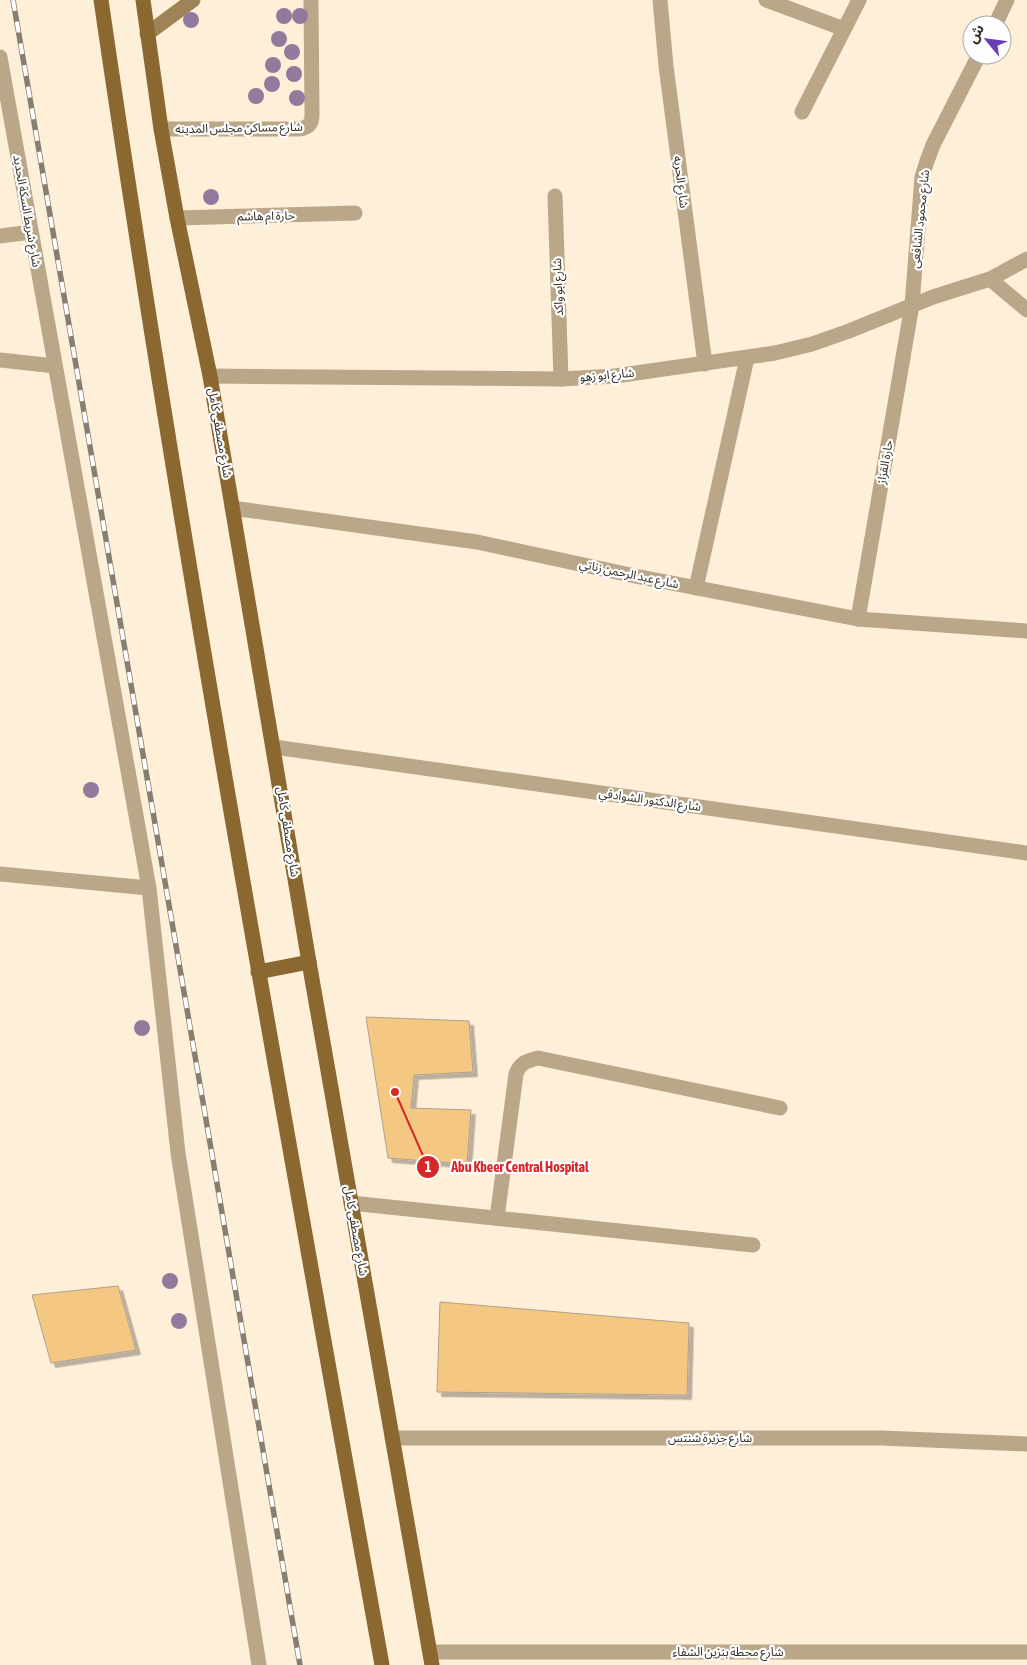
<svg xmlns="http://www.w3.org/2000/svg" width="1027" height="1665" viewBox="0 0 1027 1665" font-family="'Asap Condensed','Noto Sans Arabic',sans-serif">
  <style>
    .building { fill: #f4c883; stroke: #b0a18c; filter: url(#shadow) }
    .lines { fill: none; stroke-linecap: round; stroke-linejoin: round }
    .lane { stroke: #baa78a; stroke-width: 15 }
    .street { stroke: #baa78a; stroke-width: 15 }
    .secondary { stroke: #9e8357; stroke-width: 15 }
    .primary { stroke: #8a682f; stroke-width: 15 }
    .rail-casing { stroke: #877e6f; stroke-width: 5.5 }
    .rail { stroke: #fefefe; stroke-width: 4; stroke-dasharray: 11; stroke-linecap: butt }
    .tree { fill: #917a9c }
    .labels { text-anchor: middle; stroke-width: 4.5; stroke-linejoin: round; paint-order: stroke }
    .street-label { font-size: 12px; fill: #322d24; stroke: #fefefe }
    .leader { fill: none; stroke: #d62828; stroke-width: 2 }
    .callout-dot { fill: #d62828; stroke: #fefefe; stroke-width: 2 }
    .mark-label { font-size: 15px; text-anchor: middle; font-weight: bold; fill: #fff }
    .callout-label { font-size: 14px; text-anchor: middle; font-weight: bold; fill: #d62828; stroke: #fefefe; stroke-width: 4.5; stroke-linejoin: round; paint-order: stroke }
  </style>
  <defs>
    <filter id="shadow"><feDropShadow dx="4.5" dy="4.5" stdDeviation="0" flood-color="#0004"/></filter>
  </defs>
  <rect width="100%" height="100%" fill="#feefd8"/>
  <!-- building -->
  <g class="building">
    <path d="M366,1017L469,1021L473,1072L414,1075L411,1108L471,1110L467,1164L388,1158Z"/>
    <path d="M118,1286L136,1350L51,1363L32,1295Z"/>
    <path d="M440,1302L689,1323L687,1395L437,1392Z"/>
  </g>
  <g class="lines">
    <!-- lane -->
    <g class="lane">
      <path d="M351,1203L753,1245"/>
      <path d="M497,1218L516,1074C520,1063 526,1061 538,1058L780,1108"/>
    </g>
    <!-- street -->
    <g class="street">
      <path d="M660,0L666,66L705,364"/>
      <path d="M766,0L844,29"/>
      <path d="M995,25L1007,0"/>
      <path d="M0,57L149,888L178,1153L259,1665"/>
      <path d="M802,112L859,0"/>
      <path d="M161,129H299C308,128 312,124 312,115L311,0"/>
      <path d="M555,196L561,379"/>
      <path d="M177,218L355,213"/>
      <path d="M0,236L31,232"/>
      <path d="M990,279L1027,310"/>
      <path d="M0,360L55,366"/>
      <path d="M210,376L561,379L615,376L775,353L812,344L849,331L933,297L990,279L1027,259"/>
      <path d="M232,508L477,542L635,576L858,619L1027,631"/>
      <path d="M696,588L747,358"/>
      <path d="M858,619L912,305L922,177L927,161L933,145L979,55"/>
      <path d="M274,747L1027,853"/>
      <path d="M0,874L149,888"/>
      <path d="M392,1438H881L1027,1444"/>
      <path d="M430,1652H1027"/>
    </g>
    <!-- secondary -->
    <path class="secondary" d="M147,34L193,0"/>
    <!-- primary -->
    <g class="primary">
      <path d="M101,0C182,557 283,1111 382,1665"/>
      <path d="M143,0L161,129L177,218L210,376L309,962L432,1665"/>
      <path d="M258,972L309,962"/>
    </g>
    <defs>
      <path id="rail" d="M13,0L300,1665"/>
    </defs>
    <!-- rail casing -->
    <use href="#rail" class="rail-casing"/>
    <!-- rail -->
    <use href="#rail" class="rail"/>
  </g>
  <!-- trees -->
  <g class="tree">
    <circle cx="284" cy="16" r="8"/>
    <circle cx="300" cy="16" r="8"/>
    <circle cx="191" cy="20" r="8"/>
    <circle cx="279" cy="39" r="8"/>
    <circle cx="292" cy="52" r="8"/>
    <circle cx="273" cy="65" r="8"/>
    <circle cx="294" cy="74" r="8"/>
    <circle cx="272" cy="84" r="8"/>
    <circle cx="256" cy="96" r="8"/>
    <circle cx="297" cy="98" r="8"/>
    <circle cx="211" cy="197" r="8"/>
    <circle cx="91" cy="790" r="8"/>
    <circle cx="142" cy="1028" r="8"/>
    <circle cx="170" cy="1281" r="8"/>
    <circle cx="179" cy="1321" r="8"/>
  </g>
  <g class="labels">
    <!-- street labels -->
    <g class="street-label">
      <text transform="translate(239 128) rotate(-1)" y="4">شارع مساكن مجلس المدينه</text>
      <text transform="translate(681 182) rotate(83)" y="4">شارع الحريه</text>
      <text transform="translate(27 211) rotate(80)" y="4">شارع شريط السكة الحديد</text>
      <text transform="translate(266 216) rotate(-1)" y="4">حارة ام هاشم</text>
      <text transform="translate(920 219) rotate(-84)" y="4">شارع محمود الشافعى</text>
      <text transform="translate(558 287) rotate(-92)" y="4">شارع ابو واكد</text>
      <text transform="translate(607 375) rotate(-5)" y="4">شارع ابو زهو</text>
      <text transform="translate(220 433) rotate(80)" y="4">شارع مصطفى كامل</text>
      <text transform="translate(885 462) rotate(-80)" y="4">حارة القزاز</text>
      <text transform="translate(629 574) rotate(12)" y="4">شارع عبد الرحمن زناتي</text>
      <text transform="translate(650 800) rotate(8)" y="4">شارع الدكتور الشوادفي</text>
      <text transform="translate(288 832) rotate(81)" y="4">شارع مصطفى كامل</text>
      <text transform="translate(356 1231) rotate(80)" y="4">شارع مصطفى كامل</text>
      <text x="710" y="1442">شارع جزيرة شنتس</text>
      <text x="728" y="1656">شارع محطة بنزين الشفاء</text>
    </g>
  </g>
  <!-- callouts -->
  <path class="leader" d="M395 1092L428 1167"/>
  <g class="callout-dot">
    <circle cx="395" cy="1092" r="5"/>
    <circle cx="428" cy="1167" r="12"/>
  </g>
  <g class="mark-label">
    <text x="428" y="1172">1</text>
  </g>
  <g class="callout-label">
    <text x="520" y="1172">Abu Kbeer Central Hospital</text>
  </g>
  <!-- north arrow -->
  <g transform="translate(987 40) rotate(299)"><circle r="24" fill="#fefefe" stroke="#acaaa7"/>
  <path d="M0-4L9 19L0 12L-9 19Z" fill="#683eb6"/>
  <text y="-8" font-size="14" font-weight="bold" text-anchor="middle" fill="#322d24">ش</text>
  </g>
</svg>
